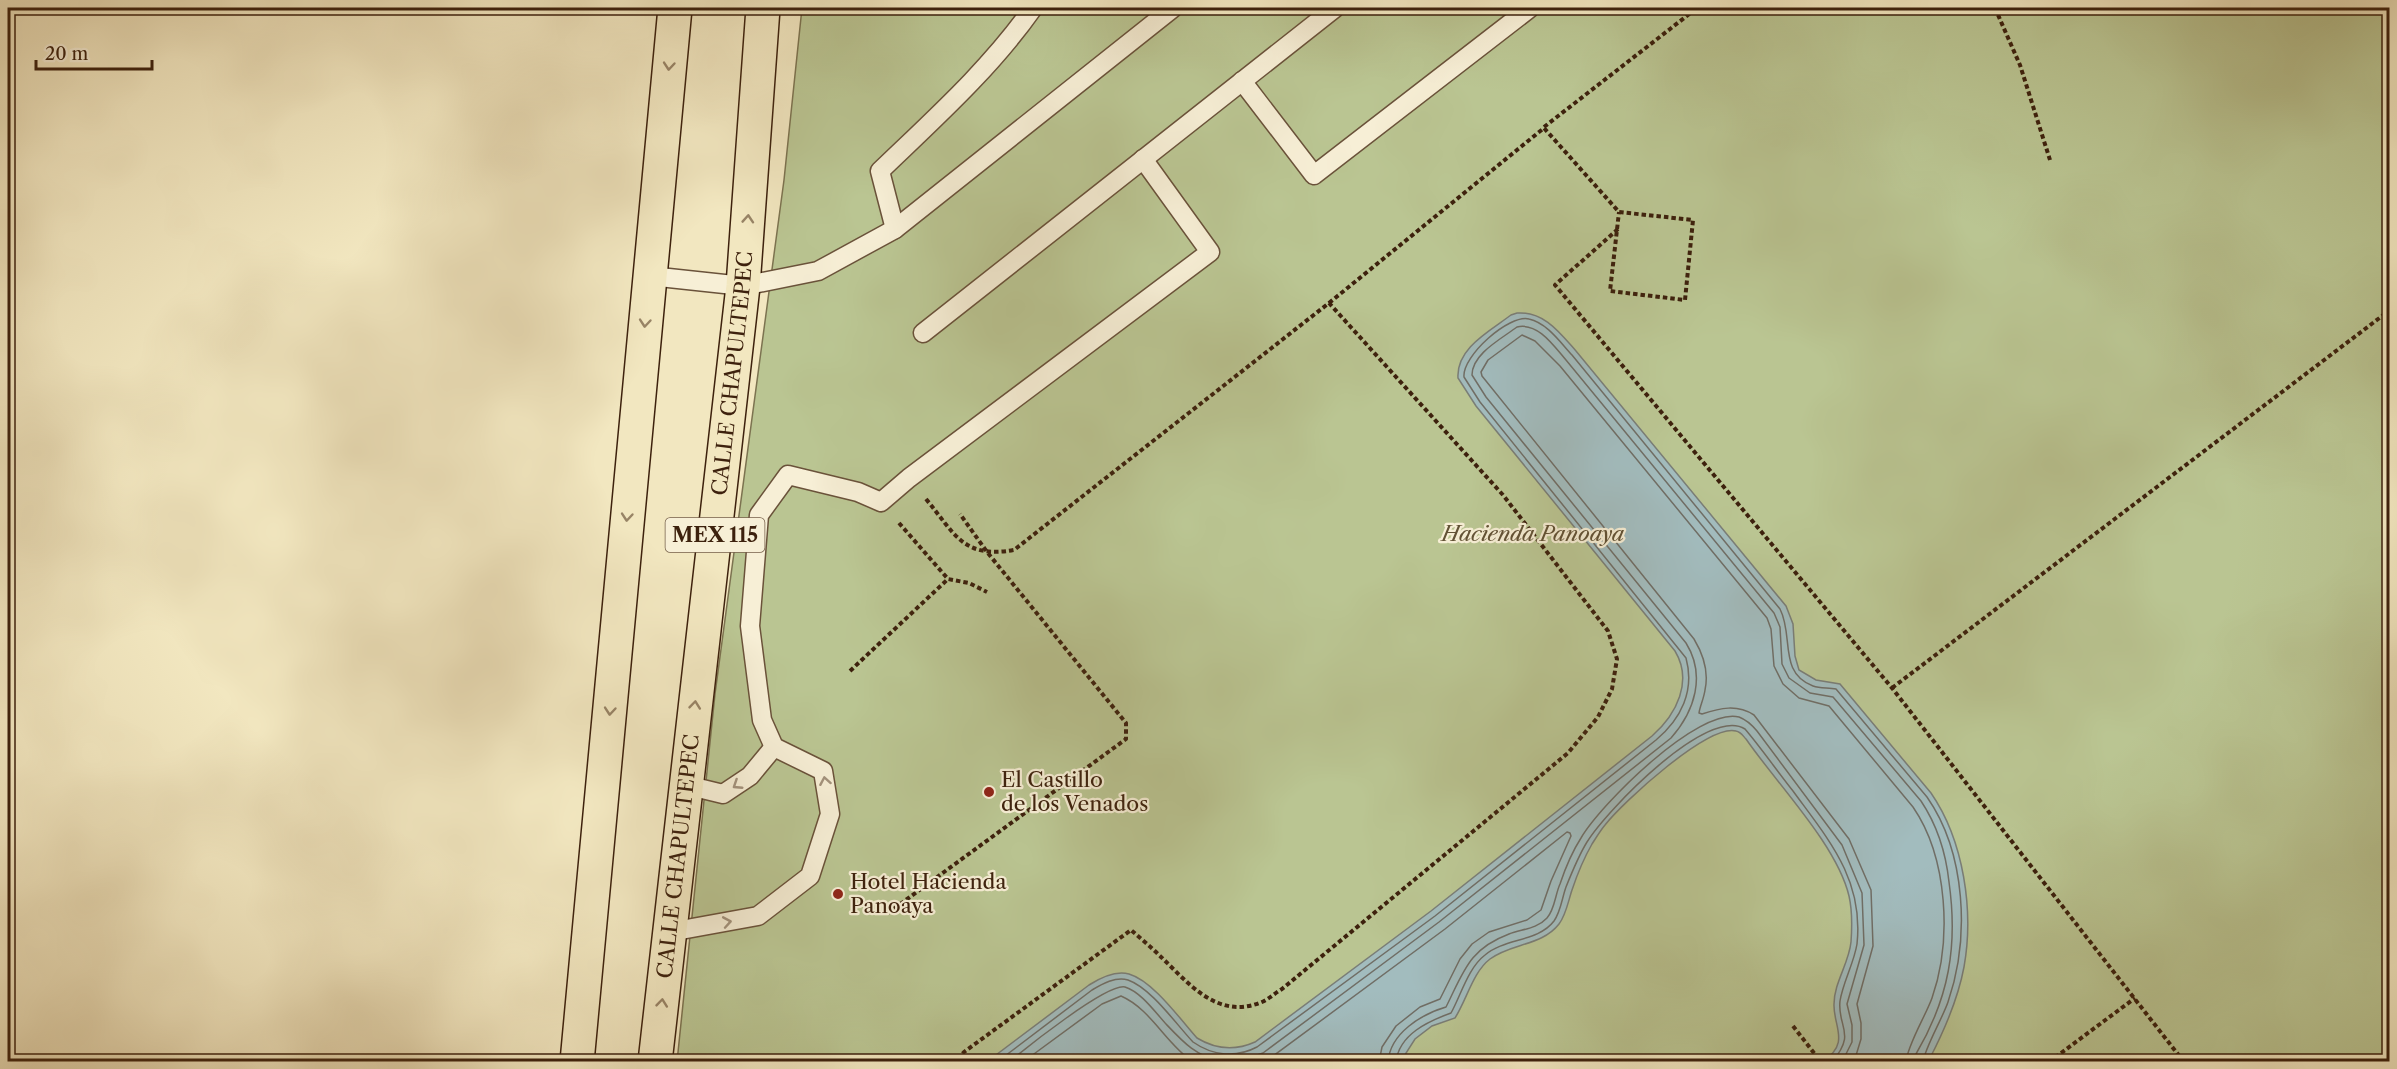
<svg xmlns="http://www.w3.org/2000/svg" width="2397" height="1069" viewBox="0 0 2397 1069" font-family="'Libre Caslon Text',serif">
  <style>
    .green { fill: #bac592; stroke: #7c7350; stroke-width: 1.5 }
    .water { fill: #a2bcbe; stroke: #7a7e77; stroke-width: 1.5 }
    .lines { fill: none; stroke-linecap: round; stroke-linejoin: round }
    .shore { stroke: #706e66; stroke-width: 1.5 }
    .service-casing { stroke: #6a523a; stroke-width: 21 }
    .primary-casing { stroke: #3d210d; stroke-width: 36 }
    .path { stroke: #3d210d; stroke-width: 4; stroke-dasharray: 4.5 3; stroke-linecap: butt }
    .service { stroke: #f7efd6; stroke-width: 18 }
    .primary { stroke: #f2e7c0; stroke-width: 33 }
    .oneway { stroke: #988466 }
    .oneway2 { stroke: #a3927c }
    .poi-dot { fill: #8f2418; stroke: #f7efd6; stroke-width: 2 }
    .labels { text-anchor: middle; stroke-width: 4.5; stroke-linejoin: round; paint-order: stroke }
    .shield { fill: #f7efd6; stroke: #755f49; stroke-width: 1.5 }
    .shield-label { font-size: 20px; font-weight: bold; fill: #3d210d }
    .street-label { font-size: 21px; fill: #3d210d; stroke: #f7efd6 }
    .park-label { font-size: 21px; font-style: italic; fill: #625235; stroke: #f7efd6 }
    .poi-label { font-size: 21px; fill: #3d210d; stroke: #f7efd6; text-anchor: start }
  </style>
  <rect width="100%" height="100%" fill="#f2e7c0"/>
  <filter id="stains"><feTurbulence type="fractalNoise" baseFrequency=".00333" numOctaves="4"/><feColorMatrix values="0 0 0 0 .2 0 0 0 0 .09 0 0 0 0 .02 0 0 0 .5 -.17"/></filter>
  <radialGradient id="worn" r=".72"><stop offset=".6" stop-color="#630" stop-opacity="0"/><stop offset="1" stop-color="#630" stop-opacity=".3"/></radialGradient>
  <!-- green -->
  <path class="green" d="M802,8H2389V1061L677,1062L715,694L784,180Z"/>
  <!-- water -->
  <path class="water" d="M1517,313C1544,311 1560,333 1576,351L1786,606L1793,624L1795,656L1799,670L1816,680L1840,684L1931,793C1964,841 1974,911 1964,967C1958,999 1945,1029 1930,1058L1927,1062L1823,1061C1851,1043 1833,1026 1834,1004C1834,983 1849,963 1851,942C1852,928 1852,909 1849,896C1837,845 1777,784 1746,739C1743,736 1741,732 1736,731C1708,724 1623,802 1605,825C1600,831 1596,838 1592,844C1584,858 1577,875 1572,890C1568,902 1566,915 1559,924C1542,946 1511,943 1490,959C1473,972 1467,999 1455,1018L1432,1026L1415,1039L1401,1061H988L1089,985C1100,978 1115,970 1129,974C1153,981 1180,1019 1197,1038C1215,1049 1235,1051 1255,1042L1431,911L1652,736C1677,714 1693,681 1675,651L1476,406L1458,378C1456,348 1490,331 1511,315Z"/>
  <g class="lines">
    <!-- shore -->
    <g class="shore">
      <path d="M997,1062L1092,990C1102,984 1116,976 1128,980C1151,988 1176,1024 1193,1042C1213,1056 1236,1058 1257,1047L1435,916L1656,740C1681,719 1695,691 1686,658L1480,402L1464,377C1462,356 1509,314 1529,319C1547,323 1560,342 1572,355L1780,609C1794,636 1778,673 1813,686C1821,689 1829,687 1836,689L1927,797C1966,853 1970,938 1948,1002C1943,1017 1924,1050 1923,1062"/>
      <path d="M1009,1062C1026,1048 1107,983 1125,987C1141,992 1155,1012 1166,1024C1184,1043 1196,1056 1222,1062"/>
      <path d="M1023,1062L1102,1004L1121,996C1151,1009 1166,1044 1193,1062"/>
      <path d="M1237,1062L1263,1053L1439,922L1671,738C1695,711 1706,675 1686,643L1486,397L1472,375C1472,354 1501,339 1517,327C1538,322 1554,346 1566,360L1774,613L1780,627L1782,664L1789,678L1810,693L1833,697L1921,801C1937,825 1946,854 1949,882C1958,946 1949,998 1916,1054L1915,1062"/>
      <path d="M1265,1062L1445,929L1567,832L1570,833L1571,836L1551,881L1541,910L1527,920L1489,932L1472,944L1460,959L1440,999L1420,1007L1396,1026L1382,1047L1379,1062"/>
      <path d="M1388,1062C1390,1033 1422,1014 1446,1007C1464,971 1469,949 1509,934C1522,929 1537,929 1547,918C1555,909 1555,895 1560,884C1565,869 1572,852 1581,838C1601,804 1698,707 1739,717C1747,720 1752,725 1757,731L1842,845L1862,893L1864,945L1847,1004L1852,1025V1042L1842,1062"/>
      <path d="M1396,1062C1399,1034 1429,1021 1451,1013C1461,995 1468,968 1485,955C1505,938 1538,942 1554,921C1561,911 1562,898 1566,887C1572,872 1579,855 1587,842C1606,811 1708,705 1745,729C1762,749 1777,771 1793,791C1828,839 1864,879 1857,944C1854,963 1843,982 1840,1001C1837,1027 1857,1033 1832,1062"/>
      <path d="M1854,1062L1861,1039V1023L1857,1004L1873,946L1871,890L1849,839L1754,715C1737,704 1720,708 1702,714L1699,713C1700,706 1704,698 1705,690C1709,672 1703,654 1694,639L1482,376L1481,372L1488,360L1522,335L1535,341L1560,366L1767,618L1771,629L1774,666L1783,684L1799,698L1829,706L1913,807C1948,858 1952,941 1932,998C1926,1015 1907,1046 1906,1062"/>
    </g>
    <defs>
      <g id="service">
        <path d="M1242,81L1314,175L1530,8"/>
        <path d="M895,229L880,171C934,119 990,69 1033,8"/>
        <path d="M650,276L743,286L818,271L895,229L1173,8"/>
        <path d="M923,333L1335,8"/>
        <path d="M686,785L723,794L750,776L774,747"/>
        <path d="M670,932L758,916L810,876L830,814L823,771L774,747L762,720L750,626L759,515L788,475L858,492L881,502L909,478L1210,252L1143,159"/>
      </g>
      <g id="primary">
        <path d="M577,1062L675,8"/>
        <path id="s1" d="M655,1062L743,286L763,8"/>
      </g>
    </defs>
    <!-- service casing -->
    <use href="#service" class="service-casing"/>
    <!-- primary casing -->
    <use href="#primary" class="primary-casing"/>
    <!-- path -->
    <g class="path">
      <path d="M1995,8L2020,65L2050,160"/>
      <path d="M1544,127L1697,8"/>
      <path d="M1618,229L1555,285L1892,688L2184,1062"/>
      <path d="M1329,303L1544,128L1619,212L1693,220L1685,300L1610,291L1619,212"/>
      <path d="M926,499C955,534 963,559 1014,550L1329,303L1503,495L1608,631L1617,659L1612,689L1598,717L1568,753L1282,989C1275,993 1269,999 1262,1002C1216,1021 1187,981 1159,955C1150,946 1140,938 1131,930L964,1052L955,1062"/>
      <path d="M899,523L948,579"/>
      <path d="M850,671L948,579L969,583L987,592"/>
      <path d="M1892,688L2390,310"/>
      <path d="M888,913L1126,739V723L987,552L960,514"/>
      <path d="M1793,1026L1821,1062"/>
      <path d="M2049,1062L2135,998"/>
    </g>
    <!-- service -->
    <use href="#service" class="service"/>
    <!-- primary -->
    <use href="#primary" class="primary"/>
  </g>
  <!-- one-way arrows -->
  <defs><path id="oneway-chevron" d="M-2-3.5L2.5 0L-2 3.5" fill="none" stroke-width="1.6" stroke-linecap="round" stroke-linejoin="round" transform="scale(1.5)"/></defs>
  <g class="oneway">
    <use href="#oneway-chevron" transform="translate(669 66) rotate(95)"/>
    <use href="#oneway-chevron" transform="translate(748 219) rotate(-86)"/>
    <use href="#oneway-chevron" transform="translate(645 323) rotate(95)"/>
    <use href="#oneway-chevron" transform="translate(627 517) rotate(95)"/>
    <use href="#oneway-chevron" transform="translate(695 705) rotate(-84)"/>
    <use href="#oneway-chevron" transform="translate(610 711) rotate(95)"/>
    <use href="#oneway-chevron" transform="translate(662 1003) rotate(-84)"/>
  </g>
  <g class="oneway2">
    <use href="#oneway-chevron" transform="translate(825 781) rotate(-100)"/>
    <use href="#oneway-chevron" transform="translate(737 785) rotate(147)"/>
    <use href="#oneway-chevron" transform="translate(727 922) rotate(-10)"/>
  </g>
  <!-- markers -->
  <g class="poi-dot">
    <circle cx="989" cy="792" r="6"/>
    <circle cx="838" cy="894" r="6"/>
  </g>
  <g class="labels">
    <!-- shield labels -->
    <rect class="shield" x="665.5" y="518" width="99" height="34" rx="4.5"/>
    <g class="shield-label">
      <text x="715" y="542">MEX 115</text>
    </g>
    <!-- street labels -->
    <g class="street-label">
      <text dy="7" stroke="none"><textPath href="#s1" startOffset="693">CALLE CHAPULTEPEC</textPath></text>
      <text dy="7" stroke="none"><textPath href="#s1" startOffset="207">CALLE CHAPULTEPEC</textPath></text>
    </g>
    <!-- park labels -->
    <g class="park-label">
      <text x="1533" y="541">Hacienda Panoaya</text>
    </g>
    <!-- poi labels -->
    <g class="poi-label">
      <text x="1001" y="787">El Castillo<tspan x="1001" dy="24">de los Venados</tspan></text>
      <text x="850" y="889">Hotel Hacienda<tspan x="850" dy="24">Panoaya</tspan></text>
    </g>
  </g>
  <!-- margin -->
  <rect width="2397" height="1069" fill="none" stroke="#f2e7c0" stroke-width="30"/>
  <rect x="9" y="9" width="2379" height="1051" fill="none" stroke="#3d210d" stroke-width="3"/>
  <rect x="15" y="15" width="2367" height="1039" fill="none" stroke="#3d210d" stroke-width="1.5"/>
  <!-- scale -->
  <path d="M36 60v9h116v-9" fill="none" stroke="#3d210d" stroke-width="3"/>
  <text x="45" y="60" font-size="18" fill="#3d210d" stroke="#f7efd6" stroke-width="4.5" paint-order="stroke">20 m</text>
  <rect width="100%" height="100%" filter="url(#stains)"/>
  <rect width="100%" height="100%" fill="url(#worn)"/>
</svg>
